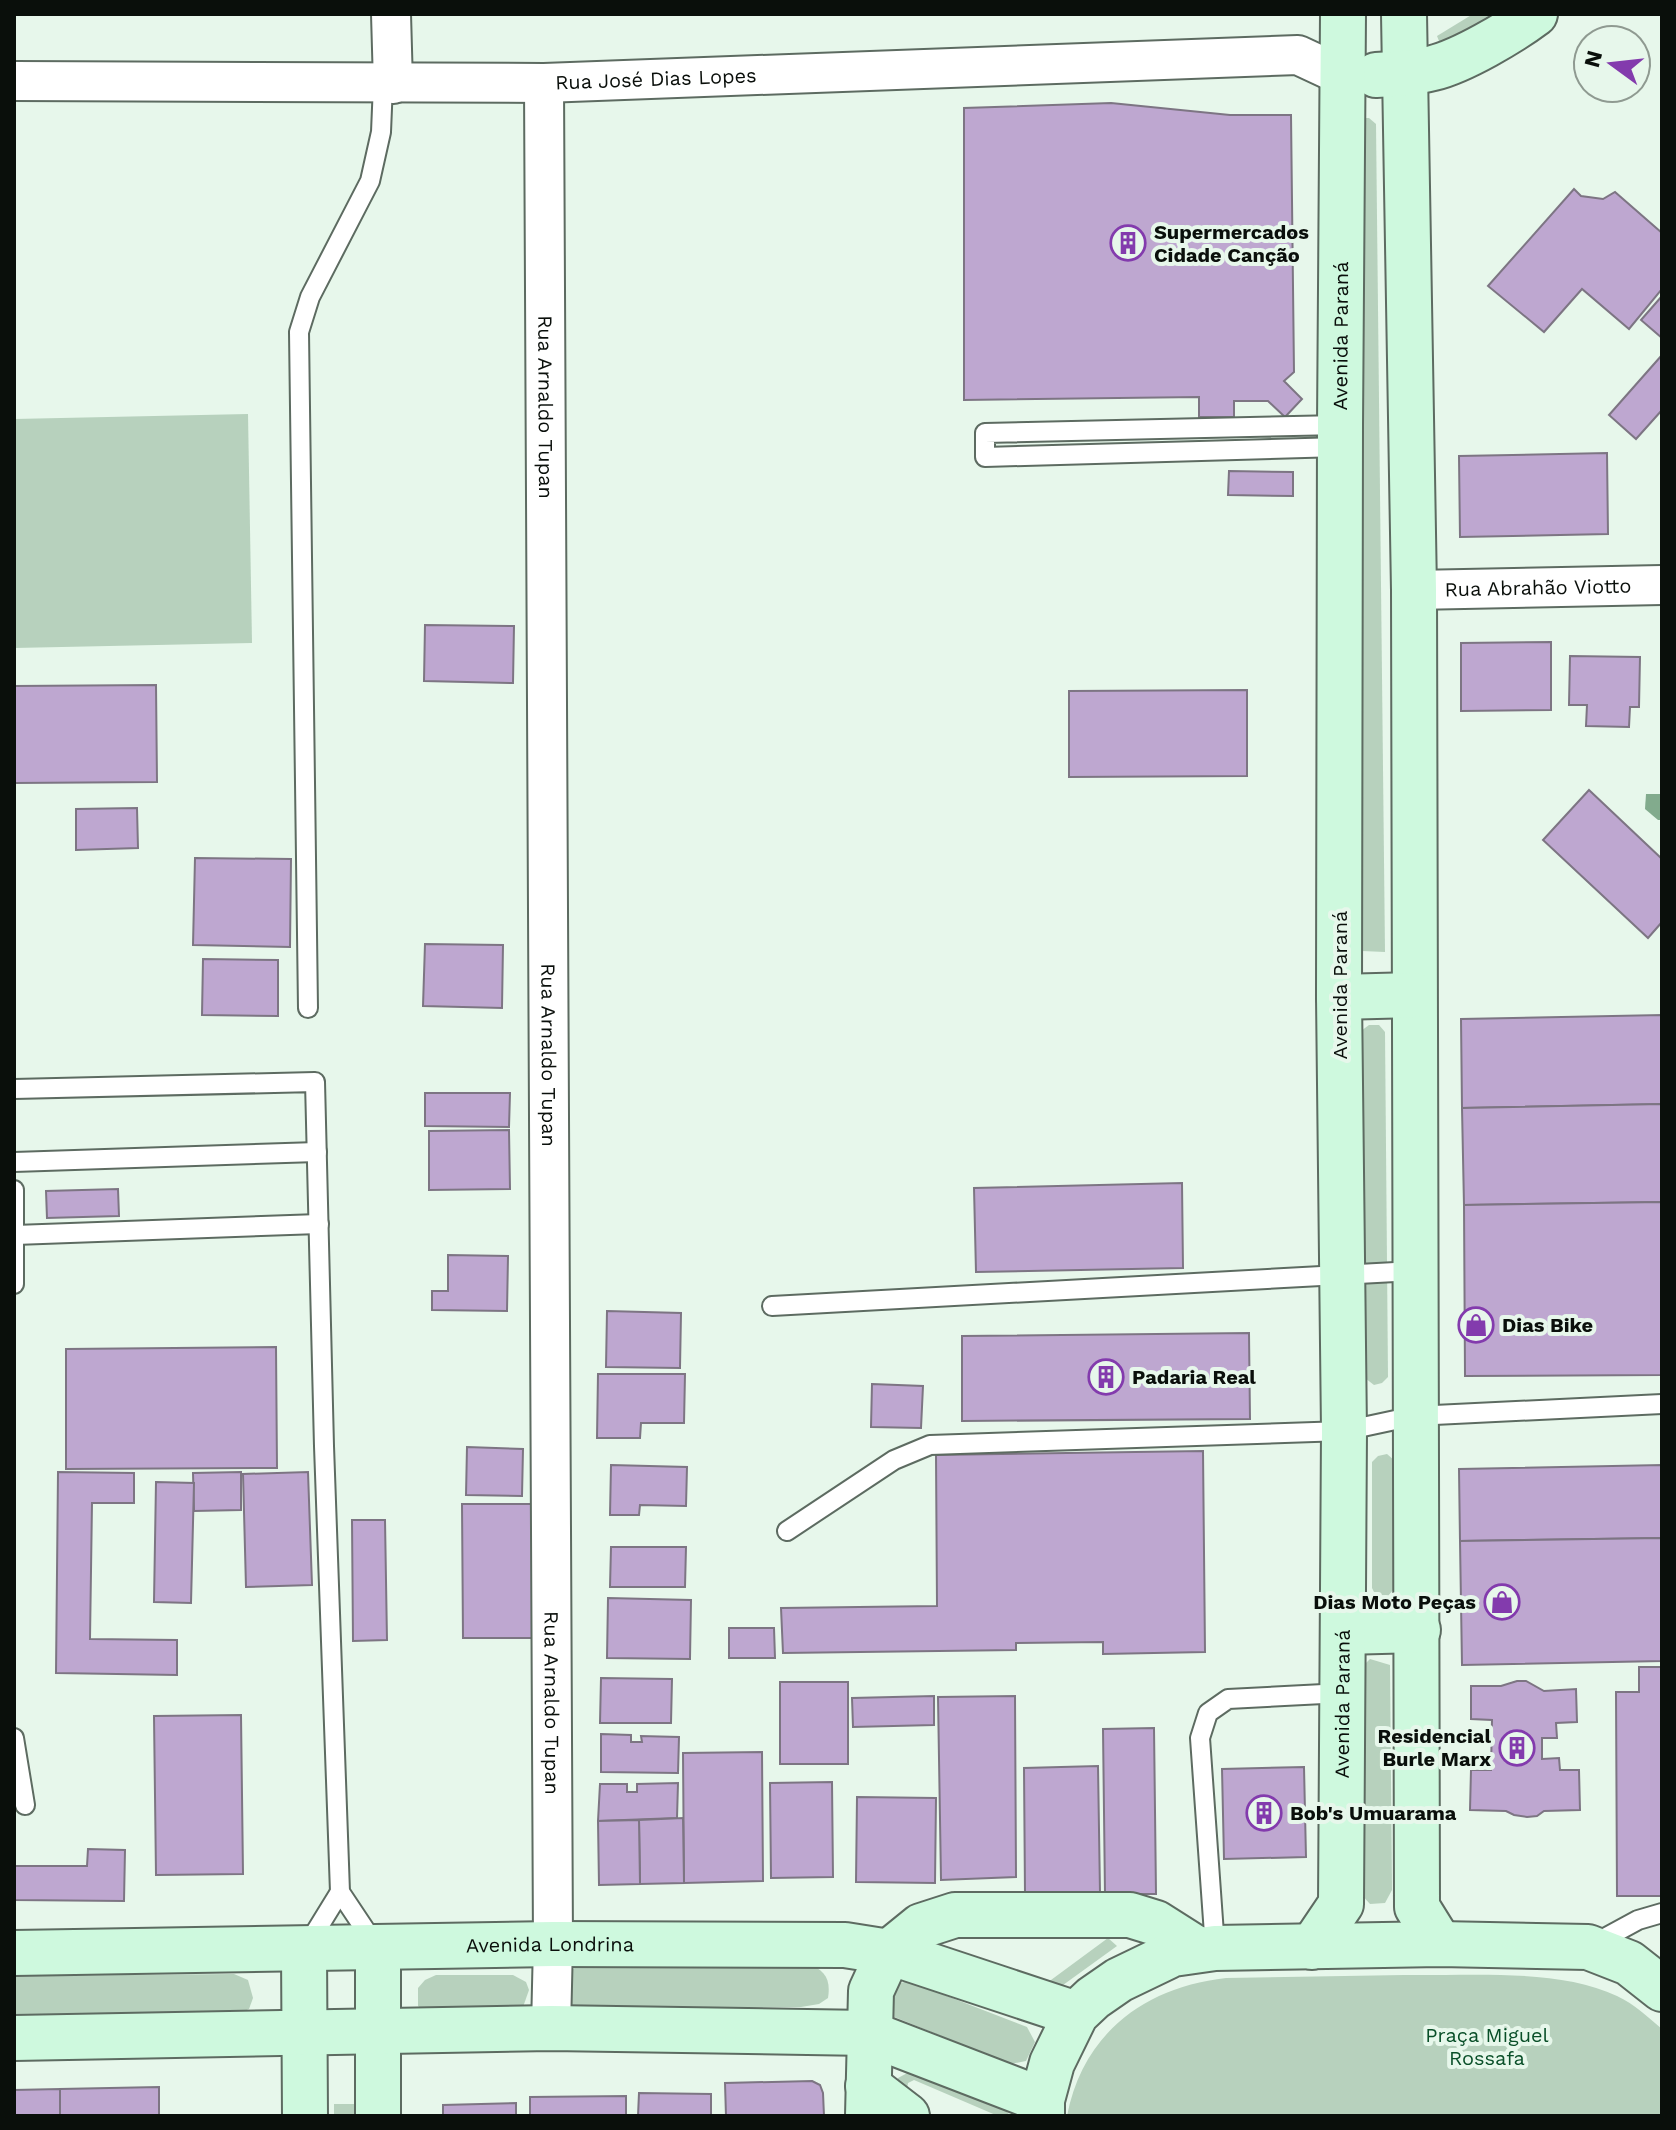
<svg xmlns="http://www.w3.org/2000/svg" width="1676" height="2130" viewBox="0 0 1676 2130" font-family="'Work Sans',sans-serif">
  <style>
    .green { fill: #b7d1bd }
    .water { fill: #82ab8d }
    .building { fill: #bea7d0; stroke: #7d7583; stroke-width: 2 }
    .lines { fill: none; stroke-linecap: round; stroke-linejoin: round }
    .lane-casing { stroke: #5d6b61; stroke-width: 22 }
    .street-casing { stroke: #5d6b61; stroke-width: 42 }
    .secondary-casing { stroke: #5d6b61; stroke-width: 48 }
    .lane { stroke: #fff; stroke-width: 18 }
    .street { stroke: #fff; stroke-width: 38 }
    .secondary { stroke: #cef9de; stroke-width: 44 }
    .labels { text-anchor: middle; stroke-width: 8; stroke-linejoin: round; paint-order: stroke }
    .street-label { font-size: 20px; fill: #0a0f0b; stroke: #e7f7eb }
    .poi-label { font-size: 20px; font-weight: bold; fill: #0a0f0b; stroke: #e7f7eb; text-anchor: start }
    .park-label { font-size: 20px; fill: #094f28; stroke: #e7f7eb }
  </style>
  <rect width="100%" height="100%" fill="#e7f7eb"/>
  <!-- green -->
  <g class="green">
    <path d="M1473,14H1508L1443,51L1437,36Z"/>
    <path d="M1359,118H1369L1376,124L1385,952L1362,951Z"/>
    <path d="M248,414L252,643L14,648V419Z"/>
    <path d="M1369,1025H1379L1385,1032L1388,1377L1382,1383L1374,1385L1365,1378L1361,1031Z"/>
    <path d="M1387,1454L1395,1461L1394,1589L1388,1596L1375,1594L1372,1588V1462L1378,1456Z"/>
    <path d="M1370,1659L1390,1665L1392,1890L1385,1903L1370,1904L1361,1894L1364,1665Z"/>
    <path d="M1108,1938L1117,1946L1052,1993L1039,1982L1051,1980Z"/>
    <path d="M807,1963C825,1970 831,1979 828,1998L819,2004L801,2007L576,2008L566,2001L568,1973L576,1967Z"/>
    <path d="M234,1974L248,1980L253,1998L249,2009L240,2013L14,2016V1976Z"/>
    <path d="M436,1975H513L526,1982L529,1990L523,2007L426,2012L418,2006V1988L425,1980Z"/>
    <path d="M1404,1975C1469,1976 1559,1968 1617,1996C1634,2004 1648,2017 1662,2029V2116H1067C1083,2033 1145,1987 1226,1978Z"/>
    <path d="M908,1981L1027,2027L1035,2042L1026,2061L1010,2064L892,2016L887,2004L894,1985Z"/>
    <path d="M911,2071L1004,2109L1011,2116H998L914,2080L908,2083L907,2089L897,2085L898,2078Z"/>
    <rect x="334" y="2104" width="26" height="12"/>
  </g>
  <!-- water -->
  <path class="water" d="M1646,794H1662V820H1658L1645,809Z"/>
  <!-- building -->
  <g class="building">
    <path d="M1111,103L1230,115H1291L1294,372L1284,381L1302,399L1285,417L1268,401H1234V417H1199V397L964,400V108Z"/>
    <path d="M1574,189L1581,196L1603,199L1615,192L1662,233V289L1629,329L1582,289L1544,332L1488,286Z"/>
    <path d="M1662,296V338L1641,320Z"/>
    <path d="M1662,355V410L1636,439L1609,415Z"/>
    <path d="M1607,453L1608,534L1460,537L1459,456Z"/>
    <path d="M1229,471L1293,472V496L1228,495Z"/>
    <path d="M425,625L514,626L513,683L424,681Z"/>
    <path d="M1551,642V710L1461,711V643Z"/>
    <path d="M1570,656L1640,657L1639,707H1630L1629,727L1586,726L1587,705H1569Z"/>
    <path d="M156,685L157,782L14,783V686Z"/>
    <path d="M1247,690V776L1069,777V691Z"/>
    <path d="M1589,790L1662,859V922L1648,938L1543,840Z"/>
    <path d="M137,808L138,848L76,850V809Z"/>
    <path d="M195,858L291,859L290,947L193,945Z"/>
    <path d="M425,944L503,945L502,1008L423,1006Z"/>
    <path d="M203,959L278,960V1016L202,1015Z"/>
    <path d="M1662,1015V1104L1462,1108L1461,1019Z"/>
    <path d="M425,1093H510L509,1127L425,1126Z"/>
    <path d="M1662,1104V1202L1464,1205L1462,1108Z"/>
    <path d="M509,1130L510,1189L429,1190V1131Z"/>
    <path d="M1182,1183L1183,1268L976,1272L974,1188Z"/>
    <path d="M118,1189L119,1216L47,1218L46,1191Z"/>
    <path d="M1662,1202V1375L1465,1376L1464,1205Z"/>
    <path d="M448,1255L508,1256L507,1311L432,1310V1291H448Z"/>
    <path d="M607,1311L681,1313L680,1368L606,1367Z"/>
    <path d="M1249,1333L1250,1419L962,1421V1336Z"/>
    <path d="M276,1347L277,1468L66,1469V1349Z"/>
    <path d="M598,1374H685L684,1423H641L640,1438H597Z"/>
    <path d="M872,1384L923,1386L921,1428L871,1427Z"/>
    <path d="M467,1447L523,1449L522,1496L466,1495Z"/>
    <path d="M1203,1451L1205,1652L1103,1654V1642L1016,1643V1650L783,1653L781,1608L937,1606L936,1455Z"/>
    <path d="M611,1465L687,1467L686,1506L640,1505L639,1515H610Z"/>
    <path d="M1662,1465V1538L1460,1541L1459,1469Z"/>
    <path d="M58,1472L134,1473V1503H92L90,1639L177,1640V1675L56,1673Z"/>
    <path d="M241,1472V1510L194,1511L193,1473Z"/>
    <path d="M308,1472L312,1585L246,1587L243,1474Z"/>
    <path d="M156,1482L194,1483L191,1603L154,1602Z"/>
    <path d="M462,1504H538V1638H463Z"/>
    <path d="M352,1520H385L387,1640L353,1641Z"/>
    <path d="M1662,1538V1661L1462,1665L1460,1541Z"/>
    <path d="M611,1547H686L685,1587H610Z"/>
    <path d="M608,1598L691,1600L690,1659L607,1658Z"/>
    <path d="M729,1628H774L775,1658H729Z"/>
    <path d="M1639,1667H1662V1896H1617L1616,1692H1639Z"/>
    <path d="M601,1678L672,1679L671,1723H600Z"/>
    <path d="M1517,1681H1526L1544,1691L1576,1689L1577,1722L1556,1723L1557,1738H1542V1759L1559,1758L1560,1770H1579L1580,1810L1544,1811L1537,1816L1527,1817L1514,1815L1506,1811L1470,1810L1471,1770H1491L1492,1720L1471,1719V1686H1501Z"/>
    <rect x="780" y="1682" width="68" height="82"/>
    <path d="M934,1696V1725L853,1727L852,1698Z"/>
    <path d="M1015,1696L1016,1877L941,1880L938,1697Z"/>
    <path d="M241,1715L243,1874L156,1875L154,1716Z"/>
    <path d="M1154,1728L1156,1894H1105L1103,1729Z"/>
    <path d="M601,1734L631,1735V1742H642L641,1736L679,1737L678,1773L601,1772Z"/>
    <path d="M762,1752L763,1881L684,1883L683,1753Z"/>
    <path d="M1098,1766L1100,1893L1025,1894L1024,1768Z"/>
    <path d="M1304,1767L1306,1857L1224,1859L1222,1769Z"/>
    <path d="M832,1782L833,1877L771,1878L770,1783Z"/>
    <path d="M678,1783L677,1818L598,1821L600,1784H627V1792H637V1784Z"/>
    <path d="M857,1797L936,1798L935,1883L856,1882Z"/>
    <path d="M683,1818L684,1883L640,1884L639,1820Z"/>
    <path d="M639,1820L640,1884L599,1885L598,1821Z"/>
    <path d="M88,1849L125,1850L124,1901L14,1900V1866H87Z"/>
    <path d="M812,2081L820,2085L823,2093L824,2116H726L725,2083Z"/>
    <path d="M159,2087V2116H60V2089Z"/>
    <path d="M60,2089V2116H14V2090Z"/>
    <path d="M639,2093L711,2094V2116H638Z"/>
    <path d="M626,2096V2116H530V2097Z"/>
    <path d="M516,2103V2116H443V2105Z"/>
  </g>
  <g class="lines">
    <defs>
      <g id="lane">
        <path d="M1340,425L985,433V457L1340,447"/>
        <path d="M308,1008L299,332L310,297L370,181L381,132L383,84"/>
        <path d="M14,1089L315,1082L324,1446L340,1892L376,1946"/>
        <path d="M14,1162L317,1152"/>
        <path d="M14,1190V1284"/>
        <path d="M15,1235L319,1224"/>
        <path d="M772,1306L1414,1271"/>
        <path d="M787,1531L894,1460L930,1445L1344,1431L1414,1416L1662,1404"/>
        <path d="M14,1738L25,1805"/>
        <path d="M308,1944L340,1892"/>
        <path d="M1592,1945L1638,1920L1662,1913"/>
        <path d="M1215,1948L1200,1738L1208,1713L1228,1699L1343,1693"/>
      </g>
      <g id="street">
        <path d="M391,14L393,84"/>
        <path id="s1" d="M14,81L544,83L1298,55L1343,76"/>
        <path id="s2" d="M544,83L553,1944L551,2028"/>
        <path id="s3" d="M1414,590L1662,585"/>
      </g>
      <g id="secondary">
        <path d="M1404,14L1414,590L1417,1907L1440,1944"/>
        <path d="M1376,75C1395,74 1414,73 1433,68C1462,61 1511,32 1535,14"/>
        <path d="M1339,997L1414,995"/>
        <path d="M1344,1632L1418,1630"/>
        <path id="s4" d="M1312,1947L1341,1904L1344,1431L1339,997L1340,425L1343,14"/>
        <path d="M378,1948V2116"/>
        <path d="M304,1950L305,2116"/>
        <path id="s5" d="M14,1953L553,1944L845,1945L889,1952L1076,2014"/>
        <path d="M14,2038L551,2028L868,2033L1042,2100"/>
        <path d="M868,2086L907,2116"/>
        <path d="M868,2116L871,1991L889,1952L921,1926L955,1915H1130L1156,1923L1197,1949"/>
        <path d="M1042,2116V2100L1052,2063L1076,2014L1093,1998L1119,1980L1173,1954L1215,1948L1440,1944L1588,1947L1629,1963L1662,1989"/>
      </g>
    </defs>
    <!-- lane casing -->
    <use href="#lane" class="lane-casing"/>
    <!-- street casing -->
    <use href="#street" class="street-casing"/>
    <!-- secondary casing -->
    <use href="#secondary" class="secondary-casing"/>
    <!-- lane -->
    <use href="#lane" class="lane"/>
    <!-- street -->
    <use href="#street" class="street"/>
    <!-- secondary -->
    <use href="#secondary" class="secondary"/>
  </g>
  <!-- icons -->
  <defs>
    <symbol id="building-ring" viewBox="-11 -11 22 22"><circle r="9.5" fill="#e7f7eb" stroke="#833bad" stroke-width="1.5"/><path d="M-4-6H4V6H1V3H-1V6H-4ZM-2.5-4.3h1.7v1.8h-1.7ZM.8-4.3h1.7v1.8H.8ZM-2.5-1h1.7V.8h-1.7ZM.8-1h1.7V.8H.8Z" fill="#833bad"/></symbol>
    <symbol id="shop-ring" viewBox="-11 -11 22 22"><circle r="9.5" fill="#e7f7eb" stroke="#833bad" stroke-width="1.5"/><path d="M-5-2.5h2.3a2.7 3.5 0 0 1 5.4 0H5L5.5 6h-11ZM-1.5-2.5h3a1.5 2.3 0 0 0-3 0Z" fill="#833bad"/></symbol>
  </defs>
  <g fill-rule="evenodd">
    <use href="#building-ring" x="1108" y="223" width="40" height="40"/>
    <use href="#shop-ring" x="1456" y="1305" width="40" height="40"/>
    <use href="#building-ring" x="1086" y="1357" width="40" height="40"/>
    <use href="#shop-ring" x="1482" y="1582" width="40" height="40"/>
    <use href="#building-ring" x="1497" y="1728" width="40" height="40"/>
    <use href="#building-ring" x="1244" y="1793" width="40" height="40"/>
  </g>
  <g class="labels">
    <!-- street labels -->
    <g class="street-label">
      <text dy="7" stroke="none"><textPath href="#s1" startOffset="642">Rua José Dias Lopes</textPath></text>
      <text dy="7" stroke="none"><textPath href="#s4" startOffset="1620">Avenida Paraná</textPath></text>
      <text dy="7" stroke="none"><textPath href="#s2" startOffset="324">Rua Arnaldo Tupan</textPath></text>
      <text dy="7" stroke="none"><textPath href="#s3" startOffset="124">Rua Abrahão Viotto</textPath></text>
      <text transform="translate(1340 985) rotate(-90)" y="7">Avenida Paraná</text>
      <text dy="7" stroke="none"><textPath href="#s2" startOffset="972">Rua Arnaldo Tupan</textPath></text>
      <text dy="7" stroke="none"><textPath href="#s2" startOffset="1620">Rua Arnaldo Tupan</textPath></text>
      <text dy="7" stroke="none"><textPath href="#s4" startOffset="252">Avenida Paraná</textPath></text>
      <text dy="7" stroke="none"><textPath href="#s5" startOffset="536">Avenida Londrina</textPath></text>
    </g>
    <!-- poi labels -->
    <g class="poi-label">
      <text x="1154" y="239">Supermercados<tspan x="1154" dy="23">Cidade Canção</tspan></text>
      <text x="1502" y="1332">Dias Bike</text>
      <text x="1132" y="1384">Padaria Real</text>
      <text x="1476" y="1609" text-anchor="end">Dias Moto Peças</text>
      <text x="1491" y="1743" text-anchor="end">Residencial<tspan x="1491" dy="23">Burle Marx</tspan></text>
      <text x="1290" y="1820">Bob's Umuarama</text>
    </g>
    <!-- park labels -->
    <g class="park-label">
      <text x="1487" y="2042">Praça Miguel<tspan x="1487" dy="23">Rossafa</tspan></text>
    </g>
  </g>
  <!-- border -->
  <rect width="1676" height="2130" fill="none" stroke="#0a0f0b" stroke-width="32"/>
  <!-- north arrow -->
  <g transform="translate(1612 64) rotate(285)"><circle r="38" fill="#e7f7eb" stroke="#8f9a91" stroke-width="2"/>
  <path d="M0-6L14 30L0 20L-14 30Z" fill="#833bad"/>
  <text y="-12" font-size="22" font-weight="bold" text-anchor="middle" fill="#0a0f0b">N</text>
  </g>
</svg>
